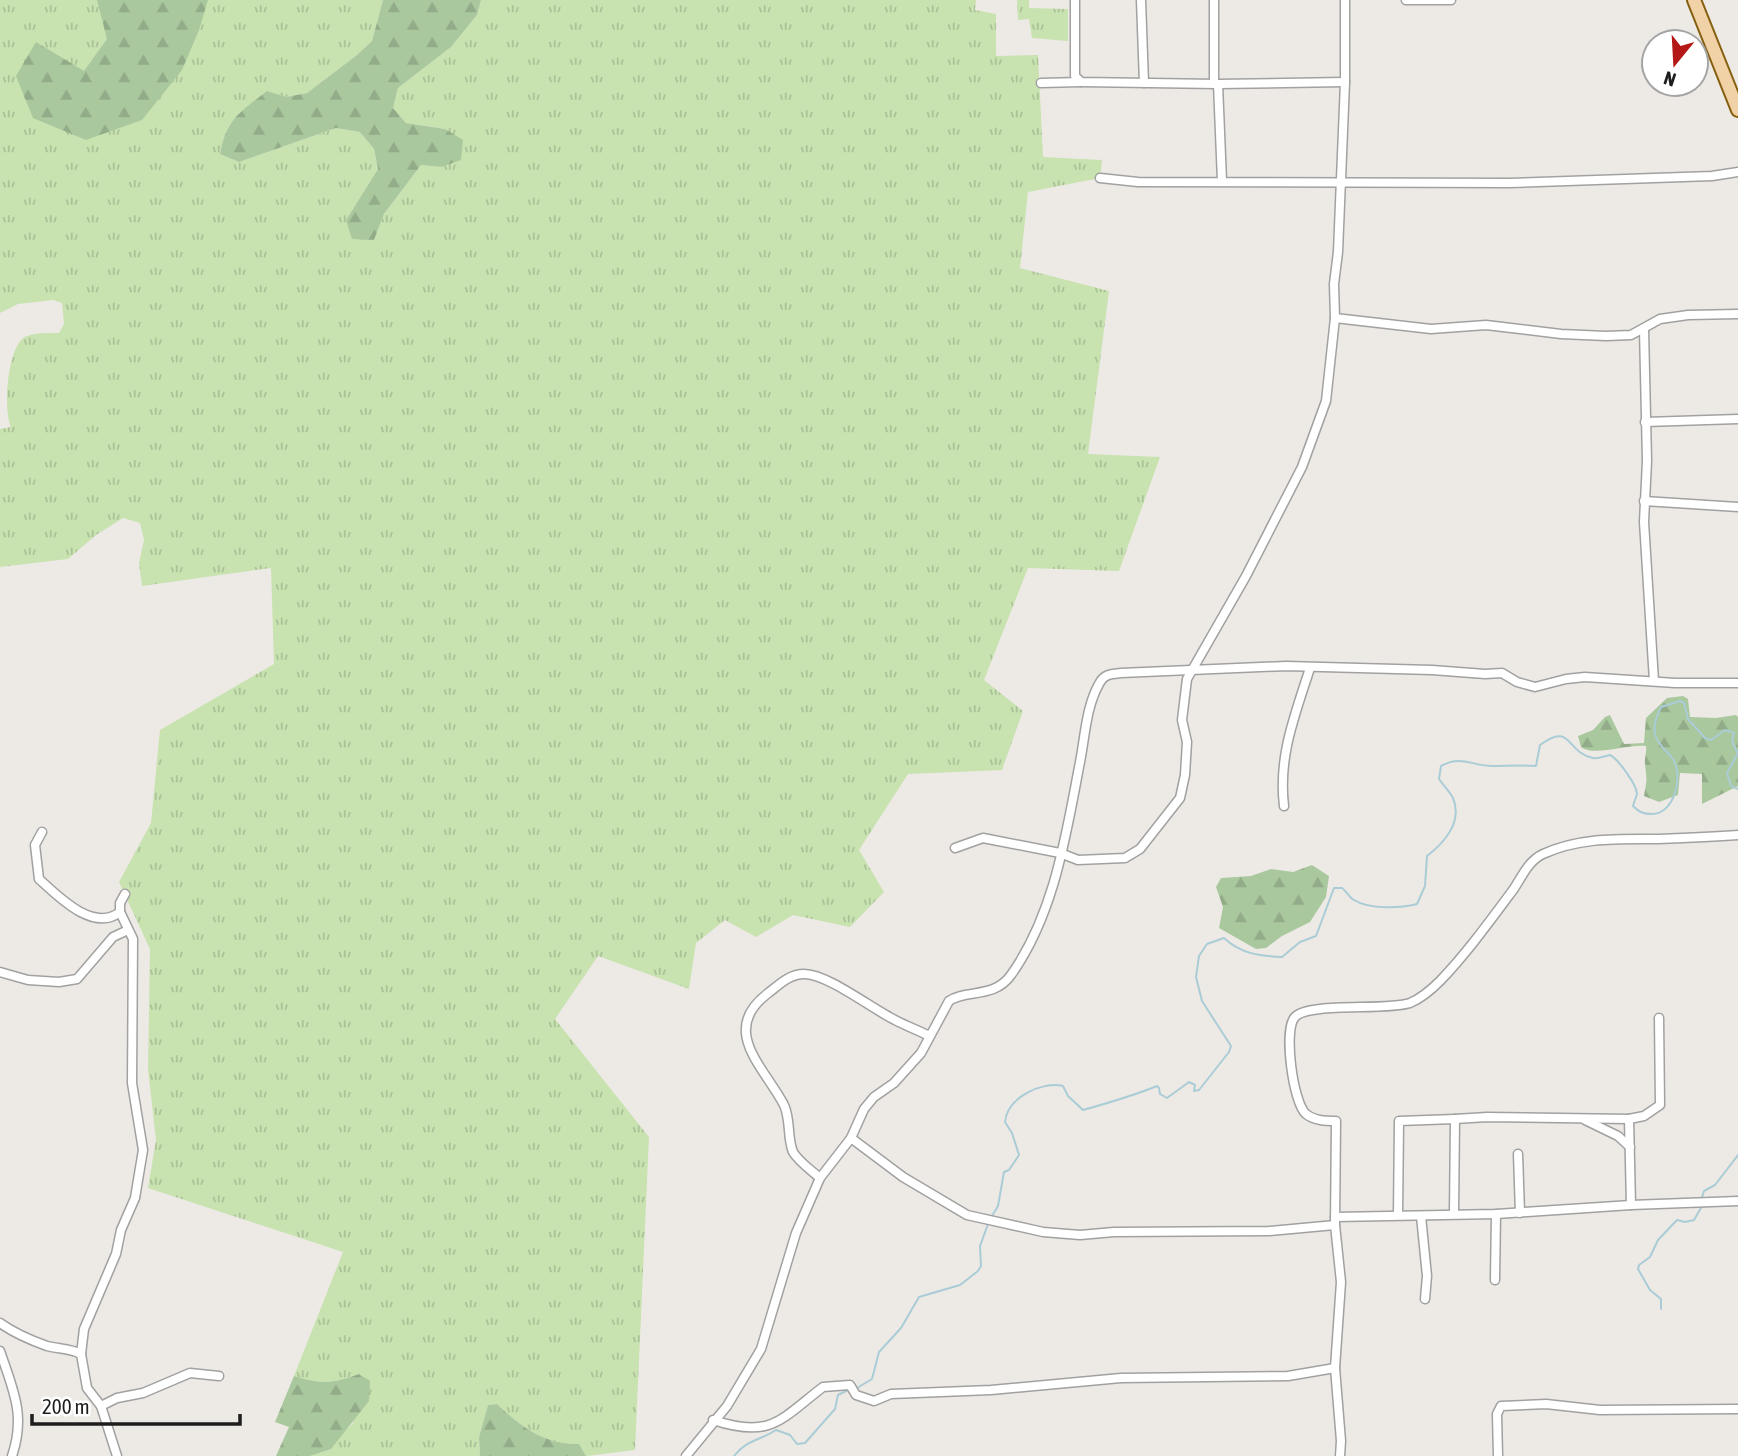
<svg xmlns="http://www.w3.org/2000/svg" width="1738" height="1456" viewBox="0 0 1738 1456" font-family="'Asap Condensed',sans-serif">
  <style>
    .grass { fill: url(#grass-tufts) }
    .forest { fill: url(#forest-firs) }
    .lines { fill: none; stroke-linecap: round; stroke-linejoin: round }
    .stream { stroke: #aaccd6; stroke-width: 2 }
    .street-casing { stroke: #a1a1a1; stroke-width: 11 }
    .primary-casing { stroke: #866011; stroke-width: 16 }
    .street { stroke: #fff; stroke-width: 8 }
    .primary { stroke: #f1d1a6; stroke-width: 12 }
  </style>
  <defs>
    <pattern id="grass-tufts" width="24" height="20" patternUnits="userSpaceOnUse" patternTransform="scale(1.75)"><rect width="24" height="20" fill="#c8e2b0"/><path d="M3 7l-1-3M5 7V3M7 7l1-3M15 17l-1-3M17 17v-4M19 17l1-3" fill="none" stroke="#abc197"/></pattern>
    <pattern id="forest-firs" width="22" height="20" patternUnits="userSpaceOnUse" patternTransform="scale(1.75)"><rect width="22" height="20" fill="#aac89e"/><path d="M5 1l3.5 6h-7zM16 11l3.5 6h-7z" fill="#92ab88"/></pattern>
  </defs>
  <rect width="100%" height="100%" fill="#edeae5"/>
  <!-- grass -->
  <g class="grass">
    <path d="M0,0H383L372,41L357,55L307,93L286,97L267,92C240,112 226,119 220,154L239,162L336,128L360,132L374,149L378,169L346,220L374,240L384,214L421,165L441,167L445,129L406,123L393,108L398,88L451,47L477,15L481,0H976L975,10L996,14V56L1038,55L1043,157L1102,160L1100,178L1028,192L1020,268L1109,291L1088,454L1160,457L1119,571L1028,568L984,680L1023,711L1002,770L908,774L859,850L884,892L850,927L793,915L756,937L725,920L696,943L689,989L598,956L555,1019L649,1137L635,1450L586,1456L579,1444C545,1445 521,1427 497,1404L488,1405L479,1437L480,1456H310L331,1449L339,1437L353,1423L359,1374C333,1384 320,1384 294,1376L343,1252L148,1188L156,1140L148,1069L150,949L119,882L151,823L160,730L274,664L271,568L142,586L139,563L144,540L140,523L123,518L96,535L68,559L0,567V429L11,427C3,410 7,347 25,337C34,332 49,333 59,333L64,324L62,303L53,300L18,304L0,313Z"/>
    <path d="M1017,0H1029V8L1068,9V41L1032,38L1029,19L1018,20Z"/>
  </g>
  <!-- forest -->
  <g class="forest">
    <path d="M97,0H208L199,30L182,70L142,120L86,140L33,118L16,76L36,42L84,71L107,39Z"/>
    <path d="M383,0H481L477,15L451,47L398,88L393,108L406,123L445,129L463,140L461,160L441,167L421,165L384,214L374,240L352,239L346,220L378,169L374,149L360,132L336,128L239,162L220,154C226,119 240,112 267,91L286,97L307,93L357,55L372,41Z"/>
    <path d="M1683,696L1688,699L1690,717L1716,718L1736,715L1738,717V786L1702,804V774L1680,773L1678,795L1659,802L1644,796C1647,778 1647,782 1645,764C1644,758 1647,753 1646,746C1628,744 1593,757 1581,747L1578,736L1593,730L1605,717L1610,715L1624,744L1644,743L1646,718L1667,698Z"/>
    <path d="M1312,865L1329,876L1326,897L1310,922L1282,936L1266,948L1256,949L1219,928L1223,907L1216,887L1221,878L1251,876L1271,869L1293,872Z"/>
    <path d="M359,1374L370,1381L369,1401L331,1449L310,1456H276L289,1427L275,1422L294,1376C320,1384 333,1384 359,1374Z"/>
    <path d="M497,1404C521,1427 545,1445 579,1444L586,1456H480L479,1437L488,1405Z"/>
  </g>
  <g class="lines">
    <!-- stream -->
    <g class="stream">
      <path d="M1737,755L1727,773L1731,786L1738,789"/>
      <path d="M1702,1197L1704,1191L1715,1185L1738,1155"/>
      <path d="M992,1216L998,1206L1004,1172L1009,1170L1019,1155L1012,1133L1005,1122C1007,1098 1041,1081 1063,1086L1068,1096L1083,1110C1108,1103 1133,1096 1157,1086L1159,1088L1160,1094L1167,1098L1189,1082L1195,1085L1194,1091L1199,1090L1229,1052L1231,1046L1202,1001L1196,977L1199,956L1207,944L1224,938C1241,954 1260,956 1282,957L1300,942L1316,936L1334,888H1342C1346,891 1350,898 1354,900C1370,910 1401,908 1417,904L1425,886L1427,856C1444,843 1463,822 1453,798C1450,792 1443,785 1439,779L1441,766C1461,755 1470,765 1491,766C1506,766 1521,765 1536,766L1540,745C1572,721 1566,753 1593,758C1598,759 1605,756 1610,755C1618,759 1637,785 1637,794C1636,798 1634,802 1633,806C1639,812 1643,814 1652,814C1674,814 1683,778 1674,761C1668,750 1659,748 1655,734C1653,724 1657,716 1661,707L1680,701L1684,703L1688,719L1705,738L1711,740L1725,730L1734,733L1732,741L1738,754"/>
      <path d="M1661,1309V1299L1650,1290L1638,1269L1639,1265L1650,1257L1658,1240L1677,1220L1685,1222L1694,1220L1702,1206"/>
      <path d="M857,1388L872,1379L879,1352L901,1328L919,1297L960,1285L978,1271L981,1266L980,1246L988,1224"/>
      <path d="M734,1456C746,1440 759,1441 776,1430L790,1435L797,1444L805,1443L835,1409L838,1395L848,1390"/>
    </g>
    <defs>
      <g id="street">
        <path d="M1075,0V76L1081,82L1218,84L1345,82"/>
        <path d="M1141,0L1144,83"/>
        <path d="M1406,0H1451"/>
        <path d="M1041,83L1081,82"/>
        <path d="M1214,84V0"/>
        <path d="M1218,84L1222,181"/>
        <path d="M1100,178L1138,182L1510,183L1712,176L1738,172"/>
        <path d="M1335,318L1431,329L1486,325L1561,334L1606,336L1631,335L1660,319L1688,315L1738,314"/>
        <path d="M1644,329L1647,461L1644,522L1654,681"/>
        <path d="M1645,422L1738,419"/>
        <path d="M1644,501L1738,507"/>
        <path d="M1284,806C1278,756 1295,715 1310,668"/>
        <path d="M42,832L35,845L39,879C58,896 93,933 120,912"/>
        <path d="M955,848L983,838L1060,853L1078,860L1125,858L1140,849L1180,798L1185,775L1187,742L1182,720L1187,679L1246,576L1302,467L1326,401L1335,318L1334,284L1338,252L1345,82V0"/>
        <path d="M0,972L28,980L59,982L77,979L113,937L128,930"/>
        <path d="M1455,1119L1487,1117L1629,1119"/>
        <path d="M1585,1120L1618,1136L1630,1147"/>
        <path d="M851,1138L903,1177L967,1215L1043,1232L1080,1235L1114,1232L1269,1231L1335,1225"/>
        <path d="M1518,1154L1520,1213"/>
        <path d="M820,1178C811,1170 799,1162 793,1152C787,1138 791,1120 784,1105C765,1068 719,1031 767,994C779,985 789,974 804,974C828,974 872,1009 895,1020C906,1026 918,1030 929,1036"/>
        <path d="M1631,1205L1629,1119L1644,1116L1660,1105L1659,1018"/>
        <path d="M1398,1215L1399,1121L1455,1119L1454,1213"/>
        <path d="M1421,1216L1427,1276L1425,1299"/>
        <path d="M1335,1217L1496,1214L1631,1205L1738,1201"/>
        <path d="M1495,1280L1496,1214"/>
        <path d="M0,1323C14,1333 30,1340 47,1346C59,1349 70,1348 81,1354"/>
        <path d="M0,1351C13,1390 26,1415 12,1456"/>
        <path d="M101,1406L117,1398L143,1393L190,1373L219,1376"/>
        <path d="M713,1420C771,1439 780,1420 823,1387L850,1385L856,1395L874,1401L891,1394L991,1390L1121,1378L1288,1376L1335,1368"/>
        <path d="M117,1456L101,1406L87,1388L81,1354L84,1329L116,1254L121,1230L135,1198L143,1150L132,1083L133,939L120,912V903L125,894"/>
        <path d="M686,1456L727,1406L761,1349L796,1233L820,1178L851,1138L864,1109L874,1097L894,1083L921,1053L949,1001C966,989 994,999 1011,975C1055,913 1066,834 1080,762C1085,737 1086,707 1099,684C1104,674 1111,674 1121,673L1286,666L1432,670L1485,674L1502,673L1517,682L1535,687L1566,679L1585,677L1675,683H1738"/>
        <path d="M1340,1456L1341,1441L1335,1368L1341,1282L1335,1225L1336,1121C1326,1121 1315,1121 1306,1114C1293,1103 1283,1029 1295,1017C1308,1002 1386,1011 1410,1003C1422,998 1431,990 1440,981C1466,954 1490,921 1513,890C1522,877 1528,861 1543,854C1580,837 1619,839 1658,839C1685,838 1711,837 1738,835"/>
        <path d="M1498,1456L1497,1414L1501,1406L1546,1404L1600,1410L1738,1409"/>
      </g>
      <path id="primary" d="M1694,0L1738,110"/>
    </defs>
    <!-- street casing -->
    <use href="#street" class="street-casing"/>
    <!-- primary casing -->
    <use href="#primary" class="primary-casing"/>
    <!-- street -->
    <use href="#street" class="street"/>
    <!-- primary -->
    <use href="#primary" class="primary"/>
  </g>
  <!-- north arrow -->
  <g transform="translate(1675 63) rotate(198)"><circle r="33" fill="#ffffff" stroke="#a5a5a5" stroke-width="2"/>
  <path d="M0-5L12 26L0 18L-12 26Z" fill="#b41817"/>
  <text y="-10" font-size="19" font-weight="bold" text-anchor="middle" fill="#1d1d1d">N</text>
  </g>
  <!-- scale -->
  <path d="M32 1414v10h208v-10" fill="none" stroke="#1d1d1d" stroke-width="3.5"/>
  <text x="42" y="1414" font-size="21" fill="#1d1d1d" stroke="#ffffff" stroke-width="5" paint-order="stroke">200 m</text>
</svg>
